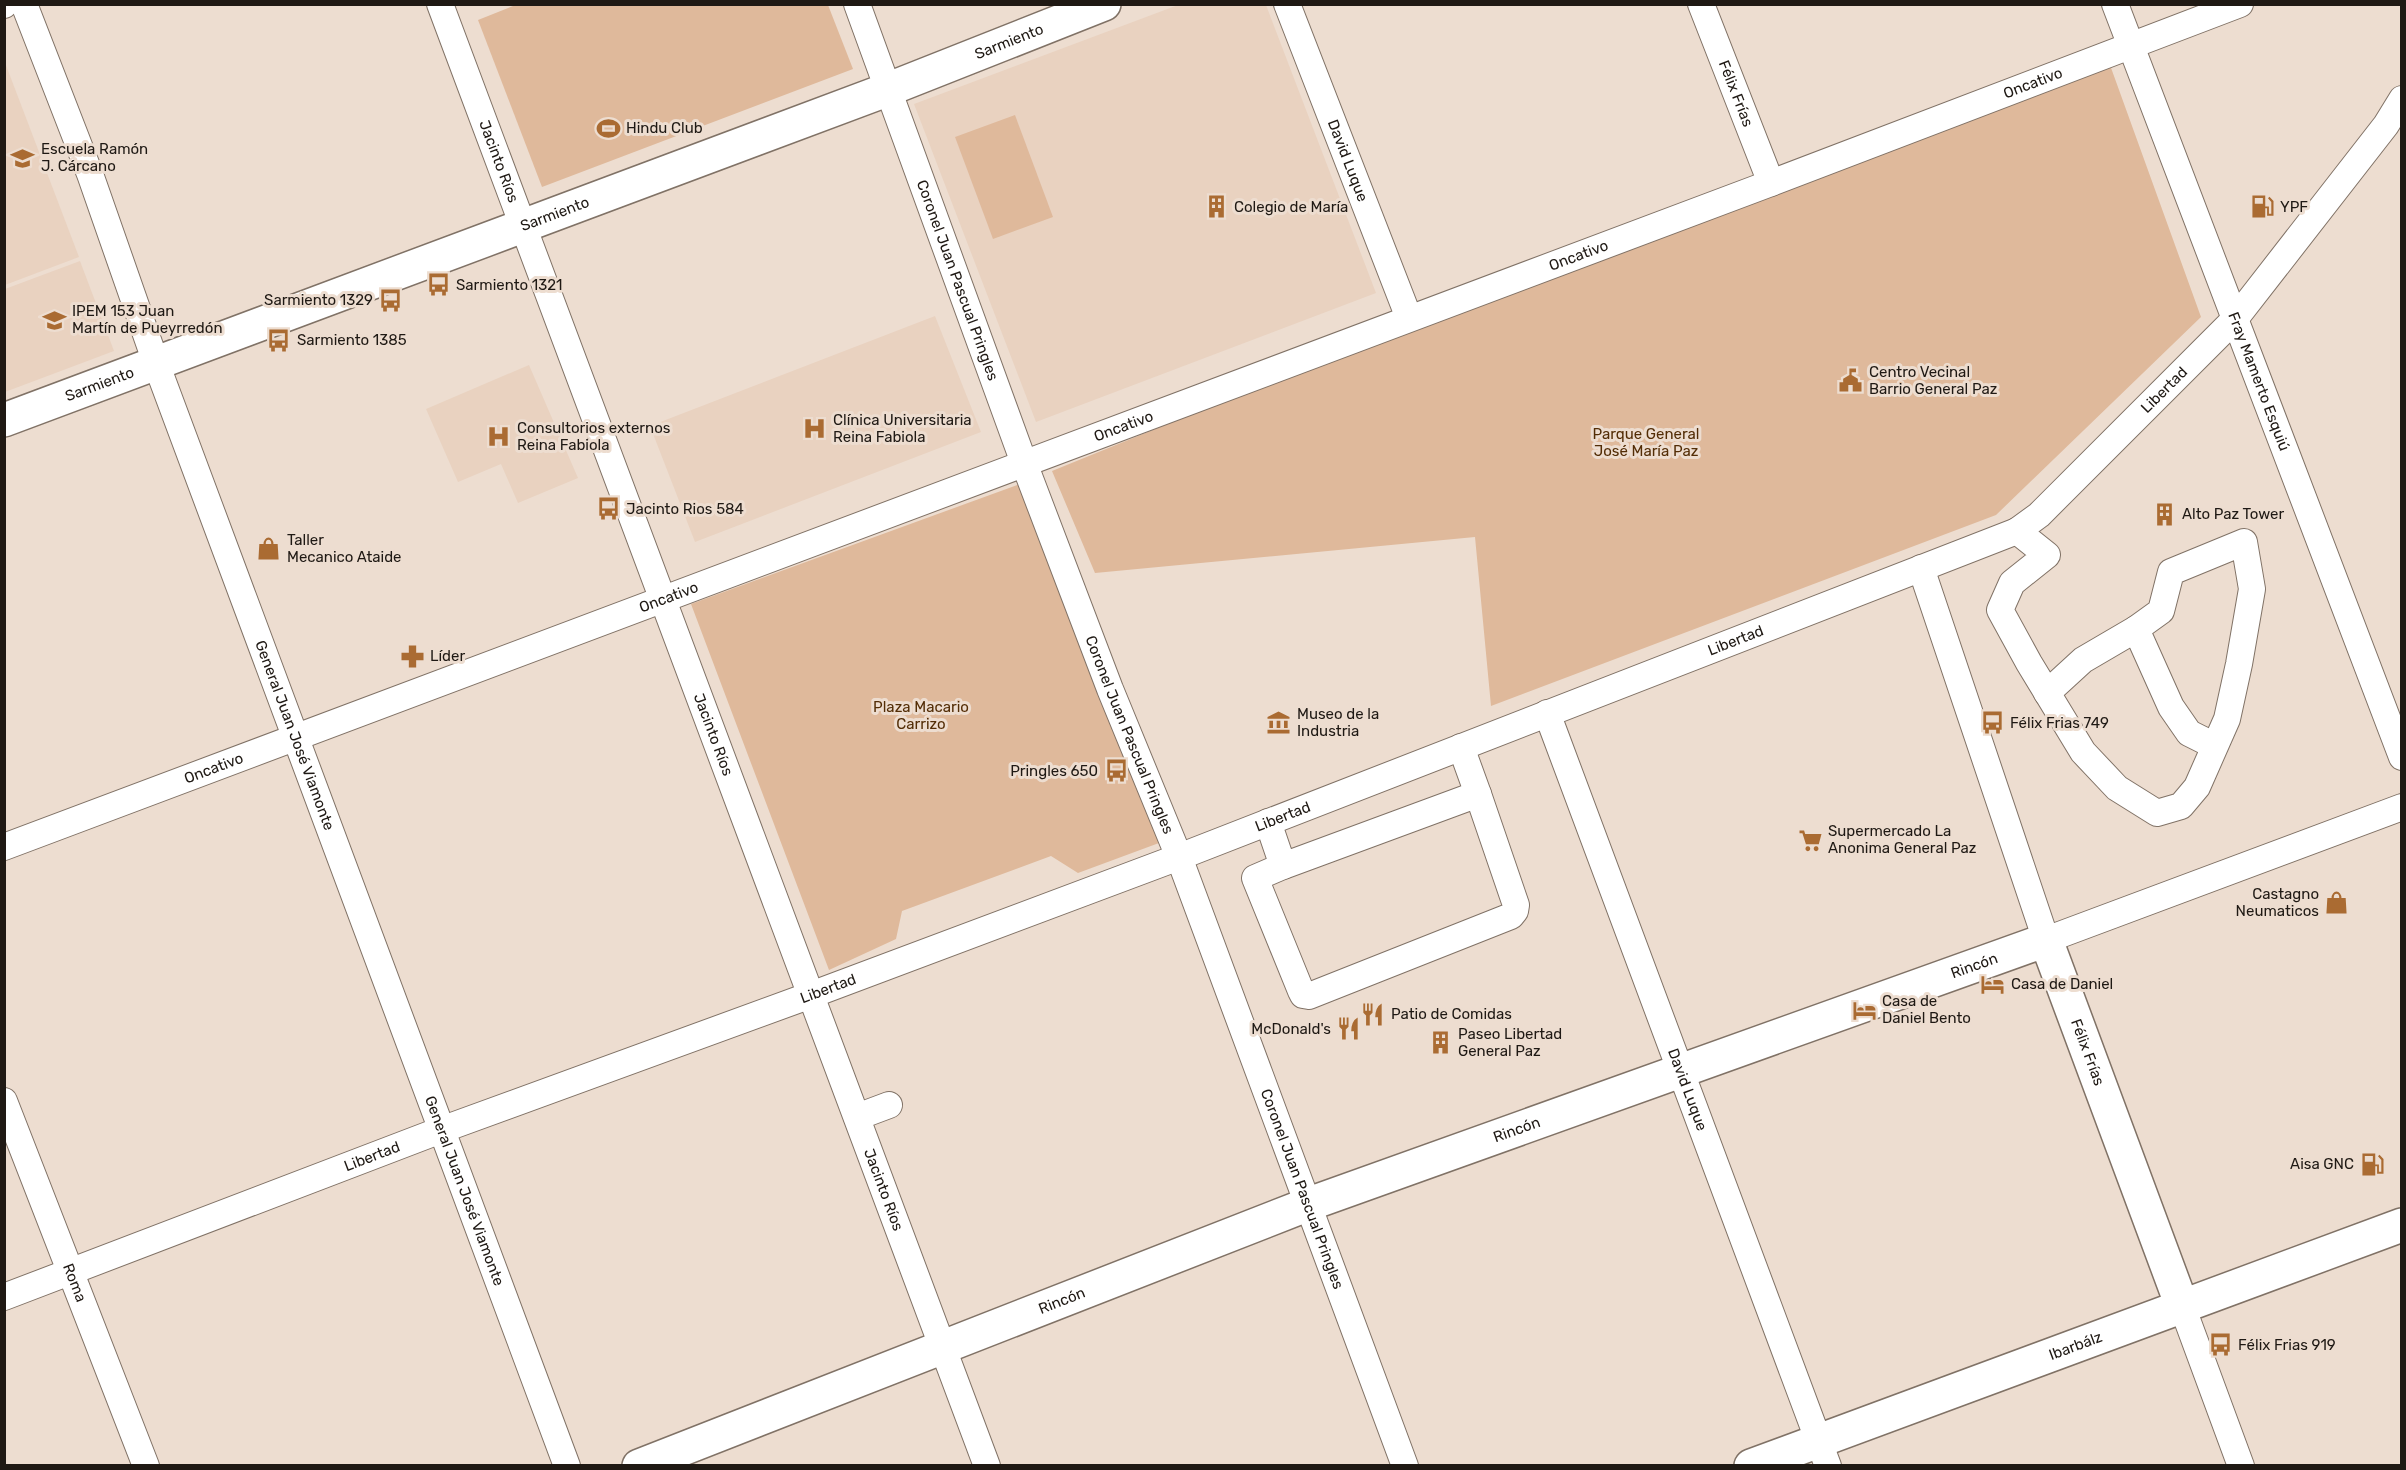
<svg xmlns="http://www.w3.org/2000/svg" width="2406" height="1470" viewBox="0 0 2406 1470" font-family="Rubik,sans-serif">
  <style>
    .built { fill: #e9d2c0 }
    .green { fill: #dfb99b }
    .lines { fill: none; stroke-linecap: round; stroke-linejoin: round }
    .minor-casing { stroke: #807266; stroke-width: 28 }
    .major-casing { stroke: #807266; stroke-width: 36 }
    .minor { stroke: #fff; stroke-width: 26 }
    .major { stroke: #fff; stroke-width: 33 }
    .labels { text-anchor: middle; stroke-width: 6; stroke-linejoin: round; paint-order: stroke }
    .street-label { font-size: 15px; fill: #1f1914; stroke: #edddd0 }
    .poi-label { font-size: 15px; fill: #1f1914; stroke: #edddd0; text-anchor: start }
    .park-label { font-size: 15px; fill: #532d06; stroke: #edddd0 }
  </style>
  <rect width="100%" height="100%" fill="#edddd0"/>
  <!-- built -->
  <g class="built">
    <path d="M1178,5H1266L1376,293L1036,422L914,104Z"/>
    <path d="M4,60L79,257L5,285H4Z"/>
    <path d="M80,261L114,351L5,392V289Z"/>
    <path d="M935,316L981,432L695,542L650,426Z"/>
    <path d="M529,365L578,478L518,503L501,464L458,482L426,409Z"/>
  </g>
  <!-- green -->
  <g class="green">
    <path d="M518,4L828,5L853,69L542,187L478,20Z"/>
    <path d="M2110,65L2201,317L1996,515L1491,706L1475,537L1095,573L1052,471L1396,331Z"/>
    <path d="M1015,115L1053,217L993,239L955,137Z"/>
    <path d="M1020,484L1159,843L1078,873L1051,856L902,911L896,939L829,970L691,604Z"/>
  </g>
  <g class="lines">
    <defs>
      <g id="minor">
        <path id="s1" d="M24,4L90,174L156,363L567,1466"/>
        <path id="s2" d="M440,4L987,1466"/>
        <path id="s3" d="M857,4L1024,463L1110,689L1179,857L1405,1466"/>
        <path id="s4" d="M1287,4L1409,318"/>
        <path id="s5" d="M1701,4L1771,183"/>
        <path id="s6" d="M2115,4L2402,757"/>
        <path d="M4,5L5,4"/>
        <path d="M2017,531L2047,555L2012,583L2000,610L2029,663L2083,752L2117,788L2157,813L2181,806L2197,787L2227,719L2239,664L2252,589L2244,542L2171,572L2161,611L2136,629L2171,707L2189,733L2215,746"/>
        <path d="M1921,568L2046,940L2402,807"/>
        <path d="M2047,693L2083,660L2136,629"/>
        <path id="s7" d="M1547,713L1828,1466"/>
        <path d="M1268,822L1283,866L1478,794L1461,747"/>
        <path id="s8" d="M4,847L1771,183L2240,4"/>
        <path d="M1283,866L1255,878L1301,991L1303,995L1309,996L1511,916L1515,911L1516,905L1478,794"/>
        <path id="s9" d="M4,1101L146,1466"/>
        <path d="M857,1117L889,1105"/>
        <path id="s10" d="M4,1297L441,1130L811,995L1179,857L2017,531L2039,515L2235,319L2386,125L2402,99"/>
        <path d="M2182,1306L2241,1466"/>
      </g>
      <g id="major">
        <path id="s11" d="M4,420L889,89L1104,4"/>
        <path id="s12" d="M639,1466L1309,1204L2046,940L2182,1306"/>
        <path id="s13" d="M1751,1466L2402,1225"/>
      </g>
    </defs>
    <!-- minor casing -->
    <use href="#minor" class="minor-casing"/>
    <!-- major casing -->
    <use href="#major" class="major-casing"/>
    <!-- minor -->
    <use href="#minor" class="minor"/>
    <!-- major -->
    <use href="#major" class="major"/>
  </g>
  <!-- icons -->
  <defs>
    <symbol id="stadium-bare" viewBox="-9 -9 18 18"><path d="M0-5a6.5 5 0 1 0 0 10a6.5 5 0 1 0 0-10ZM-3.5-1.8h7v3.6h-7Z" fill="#aa6b32" stroke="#edddd0" stroke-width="2.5" paint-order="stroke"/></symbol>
    <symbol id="school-bare" viewBox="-9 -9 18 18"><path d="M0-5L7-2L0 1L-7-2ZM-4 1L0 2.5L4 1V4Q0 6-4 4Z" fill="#aa6b32" stroke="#edddd0" stroke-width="2.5" paint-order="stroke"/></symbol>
    <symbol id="building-bare" viewBox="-9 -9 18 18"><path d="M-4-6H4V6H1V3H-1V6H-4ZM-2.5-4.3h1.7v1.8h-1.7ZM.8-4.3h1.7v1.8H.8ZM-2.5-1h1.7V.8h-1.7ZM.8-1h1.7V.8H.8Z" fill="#aa6b32" stroke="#edddd0" stroke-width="2.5" paint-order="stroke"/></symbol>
    <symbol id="fuel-bare" viewBox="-9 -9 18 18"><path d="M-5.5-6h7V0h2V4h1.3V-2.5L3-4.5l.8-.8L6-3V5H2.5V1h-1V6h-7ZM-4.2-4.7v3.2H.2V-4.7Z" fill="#aa6b32" stroke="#edddd0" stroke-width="2.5" paint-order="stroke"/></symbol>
    <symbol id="bus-bare" viewBox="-9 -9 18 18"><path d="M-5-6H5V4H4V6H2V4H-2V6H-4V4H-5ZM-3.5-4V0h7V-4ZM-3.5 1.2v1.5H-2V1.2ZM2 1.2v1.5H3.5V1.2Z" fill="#aa6b32" stroke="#edddd0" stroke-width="2.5" paint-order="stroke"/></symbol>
    <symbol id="civic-bare" viewBox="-9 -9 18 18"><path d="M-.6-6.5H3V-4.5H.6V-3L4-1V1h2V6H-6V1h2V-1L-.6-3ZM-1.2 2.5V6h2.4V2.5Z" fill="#aa6b32" stroke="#edddd0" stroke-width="2.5" paint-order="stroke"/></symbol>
    <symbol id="hospital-bare" viewBox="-9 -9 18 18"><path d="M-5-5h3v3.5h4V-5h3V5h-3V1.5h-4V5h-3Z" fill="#aa6b32" stroke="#edddd0" stroke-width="2.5" paint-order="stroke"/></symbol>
    <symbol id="shop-bare" viewBox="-9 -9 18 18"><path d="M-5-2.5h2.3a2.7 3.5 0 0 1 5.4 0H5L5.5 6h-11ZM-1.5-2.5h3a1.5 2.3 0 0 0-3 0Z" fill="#aa6b32" stroke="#edddd0" stroke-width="2.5" paint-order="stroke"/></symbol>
    <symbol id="pharmacy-bare" viewBox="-9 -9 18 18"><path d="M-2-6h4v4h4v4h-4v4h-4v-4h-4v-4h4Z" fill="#aa6b32" stroke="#edddd0" stroke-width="2.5" paint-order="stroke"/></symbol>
    <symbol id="museum-bare" viewBox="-9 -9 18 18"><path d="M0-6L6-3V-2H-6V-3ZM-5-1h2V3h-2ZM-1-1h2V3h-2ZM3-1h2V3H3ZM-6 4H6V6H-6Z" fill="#aa6b32" stroke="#edddd0" stroke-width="2.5" paint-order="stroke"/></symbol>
    <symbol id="supermarket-bare" viewBox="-9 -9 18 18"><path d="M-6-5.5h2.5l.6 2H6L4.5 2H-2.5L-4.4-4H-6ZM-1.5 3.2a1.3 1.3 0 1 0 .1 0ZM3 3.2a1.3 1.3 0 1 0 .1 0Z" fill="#aa6b32" stroke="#edddd0" stroke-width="2.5" paint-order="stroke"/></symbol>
    <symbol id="hotel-bare" viewBox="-9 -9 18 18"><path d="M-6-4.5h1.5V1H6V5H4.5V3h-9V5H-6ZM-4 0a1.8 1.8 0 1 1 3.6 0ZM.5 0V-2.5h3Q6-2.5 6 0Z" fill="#aa6b32" stroke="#edddd0" stroke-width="2.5" paint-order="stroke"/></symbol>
    <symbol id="restaurant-bare" viewBox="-9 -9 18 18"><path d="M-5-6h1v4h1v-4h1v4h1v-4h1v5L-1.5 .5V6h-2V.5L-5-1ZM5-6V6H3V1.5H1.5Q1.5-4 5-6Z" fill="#aa6b32" stroke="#edddd0" stroke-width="2.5" paint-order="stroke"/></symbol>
  </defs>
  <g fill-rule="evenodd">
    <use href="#stadium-bare" x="592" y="112" width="33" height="33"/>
    <use href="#school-bare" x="6" y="142" width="33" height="33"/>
    <use href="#building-bare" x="1200" y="190" width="33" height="33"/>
    <use href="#fuel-bare" x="2246" y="190" width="33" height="33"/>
    <use href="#bus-bare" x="422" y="268" width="33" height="33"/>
    <use href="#bus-bare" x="374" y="284" width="33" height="33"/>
    <use href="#school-bare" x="38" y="304" width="33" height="33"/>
    <use href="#bus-bare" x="262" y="324" width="33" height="33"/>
    <use href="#civic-bare" x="1834" y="364" width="33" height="33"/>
    <use href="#hospital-bare" x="798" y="412" width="33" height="33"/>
    <use href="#hospital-bare" x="482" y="420" width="33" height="33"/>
    <use href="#bus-bare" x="592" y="492" width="33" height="33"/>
    <use href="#building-bare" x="2148" y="498" width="33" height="33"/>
    <use href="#shop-bare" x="252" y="532" width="33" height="33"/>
    <use href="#pharmacy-bare" x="396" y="640" width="33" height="33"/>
    <use href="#museum-bare" x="1262" y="706" width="33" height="33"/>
    <use href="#bus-bare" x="1976" y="706" width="33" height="33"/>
    <use href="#bus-bare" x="1100" y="754" width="33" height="33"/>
    <use href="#supermarket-bare" x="1794" y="824" width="33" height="33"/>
    <use href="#shop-bare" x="2320" y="886" width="33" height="33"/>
    <use href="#hotel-bare" x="1976" y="968" width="33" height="33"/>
    <use href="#hotel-bare" x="1848" y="994" width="33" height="33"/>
    <use href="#restaurant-bare" x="1356" y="998" width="33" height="33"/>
    <use href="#restaurant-bare" x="1332" y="1012" width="33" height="33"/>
    <use href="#building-bare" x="1424" y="1026" width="33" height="33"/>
    <use href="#fuel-bare" x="2356" y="1148" width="33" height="33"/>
    <use href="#bus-bare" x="2204" y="1328" width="33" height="33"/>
  </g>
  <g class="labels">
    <!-- street labels -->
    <g class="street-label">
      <text dy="5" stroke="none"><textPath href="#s11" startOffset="1074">Sarmiento</textPath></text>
      <text dy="5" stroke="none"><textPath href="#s8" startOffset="2168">Oncativo</textPath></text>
      <text dy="5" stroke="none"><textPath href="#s5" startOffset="96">Félix Frías</textPath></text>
      <text dy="5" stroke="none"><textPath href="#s4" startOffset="168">David Luque</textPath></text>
      <text dy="5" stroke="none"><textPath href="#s2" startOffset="168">Jacinto Ríos</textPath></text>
      <text dy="5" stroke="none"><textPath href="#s11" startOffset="588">Sarmiento</textPath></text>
      <text dy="5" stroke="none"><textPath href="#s8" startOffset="1682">Oncativo</textPath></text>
      <text dy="5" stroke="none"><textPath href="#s3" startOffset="294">Coronel Juan Pascual Pringles</textPath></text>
      <text dy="5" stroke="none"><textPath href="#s6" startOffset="404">Fray Mamerto Esquiú</textPath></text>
      <text dy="5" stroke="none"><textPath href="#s11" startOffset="102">Sarmiento</textPath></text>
      <text dy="5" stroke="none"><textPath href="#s10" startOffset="2358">Libertad</textPath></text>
      <text dy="5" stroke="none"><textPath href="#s8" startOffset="1196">Oncativo</textPath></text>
      <text dy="5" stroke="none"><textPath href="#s8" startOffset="710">Oncativo</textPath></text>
      <text dy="5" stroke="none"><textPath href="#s10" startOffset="1852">Libertad</textPath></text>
      <text dy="5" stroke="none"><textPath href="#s1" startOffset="780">General Juan José Viamonte</textPath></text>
      <text dy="5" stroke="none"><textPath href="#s2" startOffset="780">Jacinto Ríos</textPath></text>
      <text dy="5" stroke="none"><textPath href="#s3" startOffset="780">Coronel Juan Pascual Pringles</textPath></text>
      <text dy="5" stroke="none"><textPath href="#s8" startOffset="224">Oncativo</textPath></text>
      <text dy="5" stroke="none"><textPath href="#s10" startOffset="1366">Libertad</textPath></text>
      <text dy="5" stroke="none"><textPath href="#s12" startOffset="1426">Rincón</textPath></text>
      <text dy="5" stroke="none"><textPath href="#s10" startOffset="880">Libertad</textPath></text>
      <text dy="5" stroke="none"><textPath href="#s12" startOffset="1622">Félix Frías</textPath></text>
      <text dy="5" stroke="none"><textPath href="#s7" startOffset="402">David Luque</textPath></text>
      <text dy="5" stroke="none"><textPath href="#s12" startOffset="940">Rincón</textPath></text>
      <text dy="5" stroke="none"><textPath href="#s10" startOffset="394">Libertad</textPath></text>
      <text dy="5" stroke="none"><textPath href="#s3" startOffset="1266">Coronel Juan Pascual Pringles</textPath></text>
      <text dy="5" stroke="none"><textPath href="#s2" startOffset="1266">Jacinto Ríos</textPath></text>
      <text dy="5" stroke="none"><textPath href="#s1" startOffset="1266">General Juan José Viamonte</textPath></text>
      <text dy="5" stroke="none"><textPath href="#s9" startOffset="195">Roma</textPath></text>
      <text dy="5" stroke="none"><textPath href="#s12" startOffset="454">Rincón</textPath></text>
      <text dy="5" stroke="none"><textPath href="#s13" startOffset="346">Ibarbálz</textPath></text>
    </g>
    <!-- poi labels -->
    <g class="poi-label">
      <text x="626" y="133">Hindu Club</text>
      <text x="41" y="154">Escuela Ramón<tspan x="41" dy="17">J. Cárcano</tspan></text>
      <text x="1234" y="212">Colegio de María</text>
      <text x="2280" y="212">YPF</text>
      <text x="456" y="290">Sarmiento 1321</text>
      <text x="373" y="305" text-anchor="end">Sarmiento 1329</text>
      <text x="72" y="316">IPEM 153 Juan<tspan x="72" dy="17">Martín de Pueyrredón</tspan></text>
      <text x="297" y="345">Sarmiento 1385</text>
      <text x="1869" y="377">Centro Vecinal<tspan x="1869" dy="17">Barrio General Paz</tspan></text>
      <text x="833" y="425">Clínica Universitaria<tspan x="833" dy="17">Reina Fabiola</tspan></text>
      <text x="517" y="433">Consultorios externos<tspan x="517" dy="17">Reina Fabiola</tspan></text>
      <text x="626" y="514">Jacinto Rios 584</text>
      <text x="2182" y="519">Alto Paz Tower</text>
      <text x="287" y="545">Taller<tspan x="287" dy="17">Mecanico Ataide</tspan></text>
      <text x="430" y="661">Líder</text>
      <text x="1297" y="719">Museo de la<tspan x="1297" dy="17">Industria</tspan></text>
      <text x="2010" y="728">Félix Frias 749</text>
      <text x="1098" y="776" text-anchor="end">Pringles 650</text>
      <text x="1828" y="836">Supermercado La<tspan x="1828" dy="17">Anonima General Paz</tspan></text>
      <text x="2319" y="899" text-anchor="end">Castagno<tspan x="2319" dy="17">Neumaticos</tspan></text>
      <text x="2011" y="989">Casa de Daniel</text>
      <text x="1882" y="1006">Casa de<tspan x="1882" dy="17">Daniel Bento</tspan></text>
      <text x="1391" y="1019">Patio de Comidas</text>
      <text x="1331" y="1034" text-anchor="end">McDonald's</text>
      <text x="1458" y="1039">Paseo Libertad<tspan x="1458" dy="17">General Paz</tspan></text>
      <text x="2354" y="1169" text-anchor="end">Aisa GNC</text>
      <text x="2238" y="1350">Félix Frias 919</text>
    </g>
    <!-- park labels -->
    <g class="park-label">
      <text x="1646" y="439">Parque General<tspan x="1646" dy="17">José María Paz</tspan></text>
      <text x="921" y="712">Plaza Macario<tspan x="921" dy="17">Carrizo</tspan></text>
    </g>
  </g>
  <!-- border -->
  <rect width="2406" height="1470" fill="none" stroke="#1f1914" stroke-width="12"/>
</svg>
